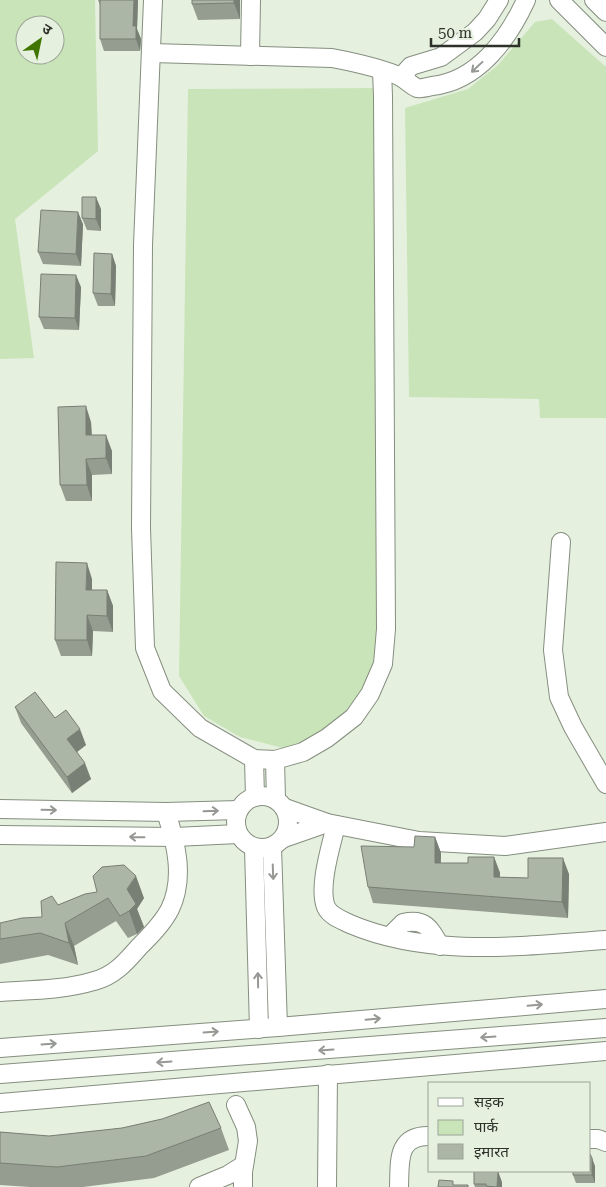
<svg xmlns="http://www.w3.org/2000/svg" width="606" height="1187" viewBox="0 0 606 1187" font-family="'Roboto Serif','Noto Sans Devanagari',serif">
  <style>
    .green { fill: #cae4ba; fill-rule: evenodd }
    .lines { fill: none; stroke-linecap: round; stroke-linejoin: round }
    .minor-casing { stroke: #858e7f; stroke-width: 20 }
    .minor { stroke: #fff; stroke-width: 18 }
    .wall { fill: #949d8f }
    .shaded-wall { fill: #787f74 }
    .building { fill: #acb6a6; stroke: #787f74 }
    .oneway { stroke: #969894 }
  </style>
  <rect width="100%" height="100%" fill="#e5f0df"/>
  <!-- green -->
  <g class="green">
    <path d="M0,0H95L98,151L15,219L34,358L0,359ZM25,25H55V55H25Z"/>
    <path d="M552,19L606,67V418H540L539,399L409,397L405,108L468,89L498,65L535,22Z"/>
    <path d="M377,88L388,664L331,745L283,748L240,737L204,716L179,676L188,89Z"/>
  </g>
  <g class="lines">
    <defs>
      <g id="minor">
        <path d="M153,0L143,245L141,528L145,648L162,691L200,728L254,759L275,760L303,752L327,738L354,717L370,694L383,664L386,629L383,96L382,71"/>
        <path d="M559,0L606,47"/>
        <path d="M594,0L606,12"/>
        <path d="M152,53L332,58C353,62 381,68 401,77C406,80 412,86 417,88C421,89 428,87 432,86C478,81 508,39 526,0"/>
        <path d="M250,56L251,0"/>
        <path d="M401,77L411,66L441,57L475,32L487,19L499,0"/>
        <path d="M561,542L553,650L559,697L573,727L606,784"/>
        <path d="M254,759L255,797"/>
        <path d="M275,760L276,799"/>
        <circle cx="262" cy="822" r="26"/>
        <path d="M285,808L327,823L419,841L505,846L606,832"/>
        <path d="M0,809L166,812L239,810"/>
        <path d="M336,825C331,846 318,887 326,907C330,916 342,920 350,924C430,958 522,946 606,940"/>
        <path d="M0,835L175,837L238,834"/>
        <path d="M284,838L327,823"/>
        <path d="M272,847L278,1027"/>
        <path d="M254,848L259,1029"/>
        <path d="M390,936L403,923C425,918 430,928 440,946"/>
        <path d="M0,992C32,990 64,990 94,981C114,976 126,962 139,947C150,936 163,923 170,909C185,878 176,843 166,812"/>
        <path d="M0,1048L278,1027L606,999"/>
        <path d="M0,1074L606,1028"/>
        <path d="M0,1103L606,1051"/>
        <path d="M236,1105L246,1127L248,1141L243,1172V1187"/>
        <path d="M590,1139H598L606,1142"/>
        <path d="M199,1187L228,1175L244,1165"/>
        <path d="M327,1187L328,1074"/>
        <path d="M399,1187C400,1162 396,1135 430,1136"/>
      </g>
    </defs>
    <!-- minor casing -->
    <use href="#minor" class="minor-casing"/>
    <!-- minor -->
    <use href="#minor" class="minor"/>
  </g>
  <!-- wall -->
  <g class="wall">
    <path d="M98,0H138L137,29L141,39L140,51H104L100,39V5Z"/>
    <path d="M192,0H240V19L198,20L192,4Z"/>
    <path d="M101,209V231L87,230L82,218Z"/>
    <path d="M83,224L81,266L43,264L38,252Z"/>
    <path d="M112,254L116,266L115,306H98L93,293Z"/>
    <path d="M81,287L79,330L44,329L39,317Z"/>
    <path d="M91,422L92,435L112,451V474L92,475V501H66L60,485Z"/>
    <path d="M92,579V590H107L113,606V632L93,631L92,656H61L55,640Z"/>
    <path d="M15,707L55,718L86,745L77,752L91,779L72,793L21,723Z"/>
    <path d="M435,837L441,853V863H468L494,857L500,873V877L528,878L569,874L568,918L373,903L368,887L414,847Z"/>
    <path d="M85,894L144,898L137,909L144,927L137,934L128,938L116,921L74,946L78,965L48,955L0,964V923L42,917L58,905Z"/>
    <path d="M162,1119L221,1128L229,1150L154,1178L83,1187H30L0,1185V1132L49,1136L122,1128Z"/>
    <path d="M595,1166V1183H576L573,1175Z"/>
    <path d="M502,1182V1187H475L474,1184Z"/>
  </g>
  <!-- shaded-wall -->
  <g class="shaded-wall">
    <path d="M134,0H138L137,29L141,39L140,51L136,39L133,26Z"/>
    <path d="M234,0H240V19L234,3Z"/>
    <path d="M96,197L101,209V231L96,219Z"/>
    <path d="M78,212L83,224L81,266L76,254Z"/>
    <path d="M112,254L116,266L115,306L111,294Z"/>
    <path d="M76,275L81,287L79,330L75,318Z"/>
    <path d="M86,406L91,422L92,451L86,435Z"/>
    <path d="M106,435L112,451V474L106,458Z"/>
    <path d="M86,459L92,475V501L87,485Z"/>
    <path d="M87,563L92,579V605L86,590Z"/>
    <path d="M107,590L113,606V632L107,616Z"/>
    <path d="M87,615L93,631L92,656L87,640Z"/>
    <path d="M80,729L86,745L73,755L67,739Z"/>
    <path d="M85,763L91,779L72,793L67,777Z"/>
    <path d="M435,837L441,853L440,879L435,863Z"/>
    <path d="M494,857L500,873L499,893L494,877Z"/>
    <path d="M563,858L569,874L568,918L562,902Z"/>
    <path d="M136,876L144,898L137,909L144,927L137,934L129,911L127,889Z"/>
    <path d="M65,923L74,946L78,965L69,943Z"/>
    <path d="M592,1158L595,1166V1183L592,1175Z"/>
    <path d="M498,1171L502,1182V1187H497Z"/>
  </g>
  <!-- building -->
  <g class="building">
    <path d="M100,0H134L133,26H136V39H100Z"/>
    <path d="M192,0H234V3L192,4Z"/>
    <path d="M82,197H96V219L82,218Z"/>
    <path d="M41,210L78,212L76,254L38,252Z"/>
    <path d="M94,253L112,254L111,294L93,293Z"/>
    <path d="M41,274L76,275L75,318L39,317Z"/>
    <path d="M86,406V435H106V458L86,459L87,485H60L58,407Z"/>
    <path d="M56,562L87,563L86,590H107V616L87,615V640H55Z"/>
    <path d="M35,692L55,718L66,710L80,729L67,739L85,763L67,777L15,707Z"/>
    <path d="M415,836L435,837V863H468V857H494V877L528,878V858H563L562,902L368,887L361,846L414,847Z"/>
    <path d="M124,865L136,876L127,889L136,904L129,911L120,916L108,898L65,923L69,943L40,933L0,939V923L22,918L42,917L41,901L52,896L58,905L85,894L97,892L93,876L102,867Z"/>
    <path d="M209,1102L221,1128L146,1156L57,1167L0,1163V1132L49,1136L122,1128L162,1119Z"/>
    <path d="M590,1154L592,1158V1175H573V1171H590Z"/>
    <path d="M474,1171H498L497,1187L486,1186V1184H474Z"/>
    <path d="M439,1180L453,1181V1185H468V1187H438Z"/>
  </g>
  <!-- one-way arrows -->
  <defs><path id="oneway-shaft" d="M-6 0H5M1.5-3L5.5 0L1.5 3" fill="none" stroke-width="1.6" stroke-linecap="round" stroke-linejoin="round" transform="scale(1.25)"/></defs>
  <g class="oneway">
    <use href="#oneway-shaft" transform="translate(477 67) rotate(137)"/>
    <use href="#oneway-shaft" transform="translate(49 810) rotate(1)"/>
    <use href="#oneway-shaft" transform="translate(211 811) rotate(-2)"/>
    <use href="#oneway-shaft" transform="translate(137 837) rotate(-179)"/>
    <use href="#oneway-shaft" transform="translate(273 872) rotate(88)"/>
    <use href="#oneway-shaft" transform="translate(258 980) rotate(-91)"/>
    <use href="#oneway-shaft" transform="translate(535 1005) rotate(-5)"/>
    <use href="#oneway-shaft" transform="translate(373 1019) rotate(-5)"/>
    <use href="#oneway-shaft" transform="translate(211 1032) rotate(-4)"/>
    <use href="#oneway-shaft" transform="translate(488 1037) rotate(176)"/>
    <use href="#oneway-shaft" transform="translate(49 1044) rotate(-4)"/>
    <use href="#oneway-shaft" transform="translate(326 1050) rotate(176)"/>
    <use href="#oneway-shaft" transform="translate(164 1062) rotate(176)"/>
  </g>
  <!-- legend -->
  <rect x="428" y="1082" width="162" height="90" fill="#e5f0df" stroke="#9ba497"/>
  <rect x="438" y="1098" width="25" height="8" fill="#ffffff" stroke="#9ba497"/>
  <text x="474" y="1107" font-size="15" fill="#2d312a">सड़क</text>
  <rect x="438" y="1120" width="25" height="15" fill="#cae4ba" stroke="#9ba497"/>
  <text x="474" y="1132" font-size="15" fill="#2d312a">पार्क</text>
  <rect x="438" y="1144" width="25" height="15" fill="#acb6a6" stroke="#9ba497"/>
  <text x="474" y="1157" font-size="15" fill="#2d312a">इमारत</text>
  <!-- north arrow -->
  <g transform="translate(40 40) rotate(33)"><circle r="24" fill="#e5f0df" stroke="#9ba497"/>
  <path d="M0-4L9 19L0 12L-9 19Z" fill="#407500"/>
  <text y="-8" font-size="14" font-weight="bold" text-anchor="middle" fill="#2d312a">उ</text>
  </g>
  <!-- scale -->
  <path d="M431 38v8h88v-8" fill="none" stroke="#2d312a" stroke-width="2.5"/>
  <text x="438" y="38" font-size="15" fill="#2d312a" stroke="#e5f0df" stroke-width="4" paint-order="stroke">50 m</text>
</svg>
